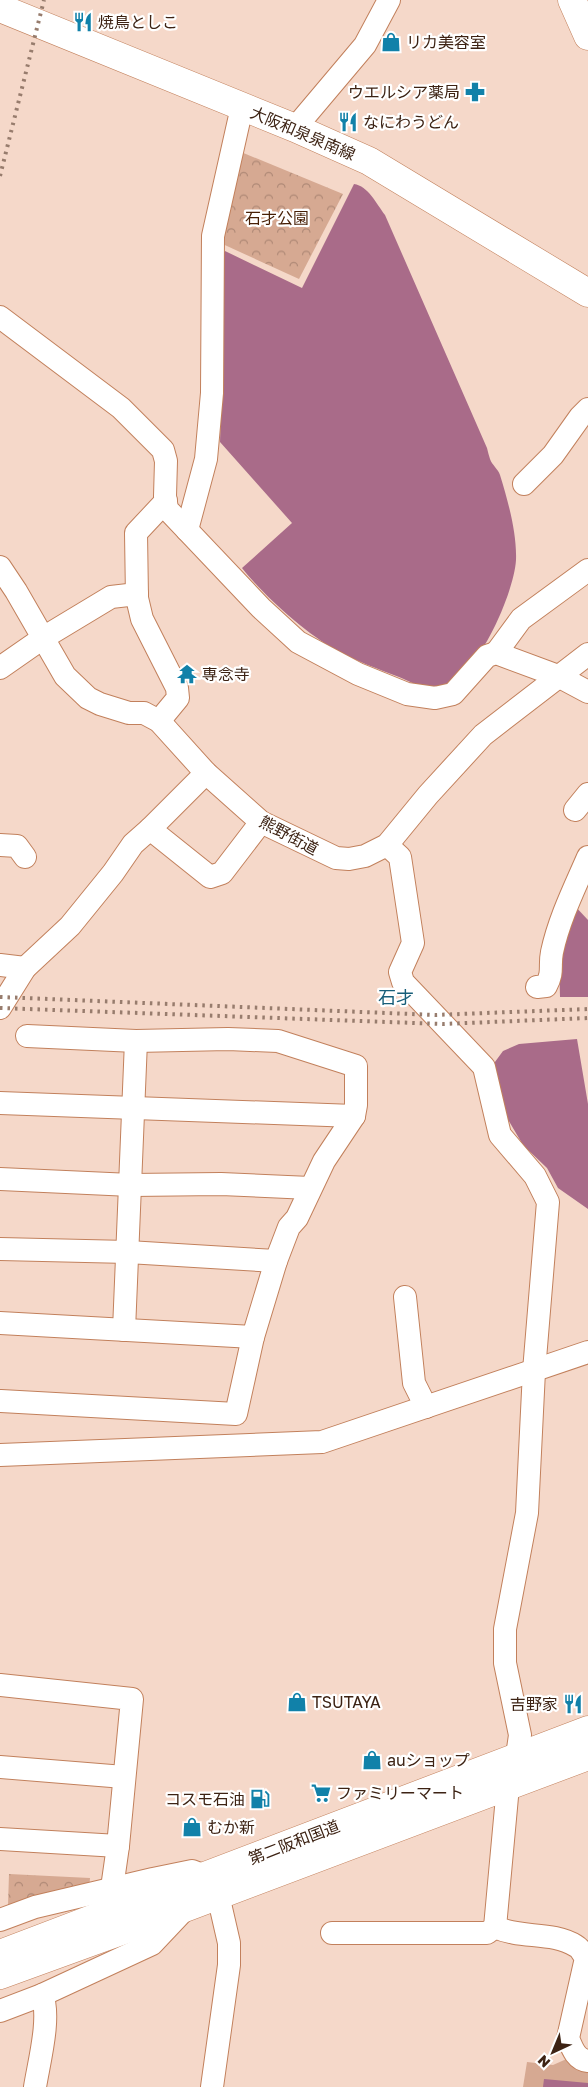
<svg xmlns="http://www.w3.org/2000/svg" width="588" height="2087" viewBox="0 0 588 2087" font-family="'Golos Text','Noto Sans JP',sans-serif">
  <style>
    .park { fill: url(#park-crowns) }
    .pitch { fill: #d6a992 }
    .water { fill: #a96b89 }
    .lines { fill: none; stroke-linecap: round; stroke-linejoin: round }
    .minor-casing { stroke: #c2805c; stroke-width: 24 }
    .major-casing { stroke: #c2805c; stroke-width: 29 }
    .highway-casing { stroke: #c2805c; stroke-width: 29 }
    .minor { stroke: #fff; stroke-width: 22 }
    .major { stroke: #fff; stroke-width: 28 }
    .highway { stroke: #fff; stroke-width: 28 }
    .rail { stroke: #977c6d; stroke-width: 4; stroke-dasharray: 2.5 5; stroke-linecap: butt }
    .labels { text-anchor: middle; stroke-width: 4.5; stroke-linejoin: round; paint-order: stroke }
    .poi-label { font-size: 16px; fill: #3d2314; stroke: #fff; text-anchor: start }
    .street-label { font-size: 16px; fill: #3d2314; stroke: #fff }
    .park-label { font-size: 16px; fill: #471f05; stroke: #fff }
    .neighbourhood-label { font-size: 18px; fill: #175e79; stroke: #fff }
  </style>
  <defs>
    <pattern id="park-crowns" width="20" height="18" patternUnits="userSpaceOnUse" patternTransform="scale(1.25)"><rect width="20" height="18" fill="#d6a992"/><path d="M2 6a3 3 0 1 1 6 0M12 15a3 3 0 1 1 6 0" fill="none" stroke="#af8976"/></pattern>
  </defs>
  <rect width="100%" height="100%" fill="#f5d8c9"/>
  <!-- park -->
  <g class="park">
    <path d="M241,152L343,194L299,279L216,241Z"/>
    <path d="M9,1874L90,1878L89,1890L34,1906L8,1905Z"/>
  </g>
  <!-- pitch -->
  <path class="pitch" d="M571,2057L588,2068V2087H523L527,2062L553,2065Z"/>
  <!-- water -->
  <g class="water">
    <path d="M354,184C368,186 376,203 385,215L487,448C488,452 489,456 490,459C492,465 498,469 500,475C508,501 517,533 516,560C514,594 476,682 439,689C426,691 411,682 399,677C378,669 356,661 336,650C305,633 264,596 242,568L292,523L220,442L222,375L220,256L225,251L302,288Z"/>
    <path d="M573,904L588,920V997H560L559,957Z"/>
    <path d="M577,1039L588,1104V1209L558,1188L547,1168L523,1145L503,1111L492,1066L503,1051L519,1044Z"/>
    <path d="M544,2079L588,2083V2087H543Z"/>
  </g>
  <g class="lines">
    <defs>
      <g id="minor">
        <path d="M295,128L365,45L389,0"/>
        <path d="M0,317L121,408L163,450L166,461L165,496L167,509L261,608L298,642L358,674L407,694L435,698L453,694L487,656L496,653L558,676L588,692"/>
        <path d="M524,484L553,455L580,417L588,409"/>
        <path d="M187,530L206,459L212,393L213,236L242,107"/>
        <path d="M0,567L16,591L65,676L88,698L100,704L129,713H144L159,721L206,773L261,822L336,858L349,859L365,856L387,845L428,795L483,735L588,654"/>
        <path d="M496,653L521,619L588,570"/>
        <path d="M0,668L43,638L111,597L137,594"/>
        <path d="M159,721L178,698L177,688L142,619L137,598L136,533L166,501"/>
        <path d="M575,810L588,794"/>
        <path d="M150,829L210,877L222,873L261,822"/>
        <path d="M0,845L17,846L25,857"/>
        <path d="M0,965L25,968"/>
        <path d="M537,987L546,986C554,971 549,967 552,952C559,919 575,887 588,857"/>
        <path d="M0,1008L25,968L70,926L113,873L133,844L150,829L206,773"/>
        <path d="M0,1103L354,1116"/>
        <path d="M0,1179L131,1185L221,1184L310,1188"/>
        <path d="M0,1249L128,1252L276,1261"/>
        <path d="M405,1297L414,1383L426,1407"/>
        <path d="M0,1323L253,1337"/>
        <path d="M124,1330L136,1041"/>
        <path d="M1,1401L236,1414L253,1337L276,1261L289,1227L297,1218L324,1161L354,1116L356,1105V1066L278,1041L228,1039L136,1041L27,1036"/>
        <path d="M0,1455L322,1442L588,1352"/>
        <path d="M0,1685L132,1699L118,1846L112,1888"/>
        <path d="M0,1767L124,1777"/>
        <path d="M0,1839L118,1846"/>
        <path d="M0,1920L35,1907L153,1879L192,1871L205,1876L218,1895L229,1943V1965L212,2087"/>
        <path d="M495,1927C520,1939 552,1931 576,1946C580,1948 583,1954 586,1958L568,2038C572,2048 576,2060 588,2061"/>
        <path d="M332,1933H487L495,1927L508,1786L517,1756L520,1735L505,1663V1629L527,1513L534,1371L548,1202L535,1176L500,1135L484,1067L403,982L400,972L413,943L400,857L387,845"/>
        <path d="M0,2011L42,1995L152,1944L186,1908"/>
        <path d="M35,2087C39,2062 51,2017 42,1995"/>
      </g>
      <g id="major">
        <path d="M572,0L588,36"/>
        <path d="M0,8L295,128L369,161L588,293"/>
      </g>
      <g id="highway">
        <path d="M0,1954L588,1730"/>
        <path d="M0,1975L187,1907L588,1756"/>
      </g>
    </defs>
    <!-- minor casing -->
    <use href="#minor" class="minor-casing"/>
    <!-- major casing -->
    <use href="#major" class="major-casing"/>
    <!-- highway casing -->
    <use href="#highway" class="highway-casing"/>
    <!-- minor -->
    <use href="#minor" class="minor"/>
    <!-- major -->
    <use href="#major" class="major"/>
    <!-- highway -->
    <use href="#highway" class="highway"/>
    <!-- rail -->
    <g class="rail">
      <path d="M0,176L44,0"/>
      <path d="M0,997L435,1015L588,1009"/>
      <path d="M0,1008L443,1024L588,1018"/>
    </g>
  </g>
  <!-- icons -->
  <defs>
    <symbol id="restaurant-bare" viewBox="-9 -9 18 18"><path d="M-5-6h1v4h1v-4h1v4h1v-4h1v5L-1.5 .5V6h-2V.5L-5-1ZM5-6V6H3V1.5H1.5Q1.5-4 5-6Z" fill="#1181a9" stroke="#fff" stroke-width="2.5" paint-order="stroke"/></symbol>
    <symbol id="shop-bare" viewBox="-9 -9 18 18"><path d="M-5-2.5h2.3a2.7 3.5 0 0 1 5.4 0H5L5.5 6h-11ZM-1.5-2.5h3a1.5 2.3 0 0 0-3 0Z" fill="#1181a9" stroke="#fff" stroke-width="2.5" paint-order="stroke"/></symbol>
    <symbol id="pharmacy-bare" viewBox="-9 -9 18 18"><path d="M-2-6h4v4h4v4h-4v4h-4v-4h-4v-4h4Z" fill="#1181a9" stroke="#fff" stroke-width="2.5" paint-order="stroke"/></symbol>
    <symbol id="temple-bare" viewBox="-9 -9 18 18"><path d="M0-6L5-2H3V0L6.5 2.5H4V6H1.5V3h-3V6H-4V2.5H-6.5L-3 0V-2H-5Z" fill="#1181a9" stroke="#fff" stroke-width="2.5" paint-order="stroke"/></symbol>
    <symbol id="supermarket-bare" viewBox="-9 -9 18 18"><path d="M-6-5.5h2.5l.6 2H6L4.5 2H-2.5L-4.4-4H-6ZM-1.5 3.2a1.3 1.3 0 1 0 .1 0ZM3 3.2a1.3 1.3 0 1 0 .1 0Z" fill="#1181a9" stroke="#fff" stroke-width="2.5" paint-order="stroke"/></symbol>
    <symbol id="fuel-bare" viewBox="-9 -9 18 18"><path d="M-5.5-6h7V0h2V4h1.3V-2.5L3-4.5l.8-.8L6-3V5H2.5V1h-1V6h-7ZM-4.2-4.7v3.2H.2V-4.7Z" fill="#1181a9" stroke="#fff" stroke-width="2.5" paint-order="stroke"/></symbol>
  </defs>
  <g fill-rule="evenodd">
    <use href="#restaurant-bare" x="69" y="8" width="28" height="28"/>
    <use href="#shop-bare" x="377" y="28" width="28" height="28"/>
    <use href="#pharmacy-bare" x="461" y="78" width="28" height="28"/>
    <use href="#restaurant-bare" x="334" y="108" width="28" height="28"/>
    <use href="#temple-bare" x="173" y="660" width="28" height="28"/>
    <use href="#shop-bare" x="283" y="1688" width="28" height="28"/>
    <use href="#restaurant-bare" x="559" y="1690" width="28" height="28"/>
    <use href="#shop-bare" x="358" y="1746" width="28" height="28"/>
    <use href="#supermarket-bare" x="307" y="1779" width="28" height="28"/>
    <use href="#fuel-bare" x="246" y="1785" width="28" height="28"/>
    <use href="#shop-bare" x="178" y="1813" width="28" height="28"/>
  </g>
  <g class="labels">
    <!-- poi labels -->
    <g class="poi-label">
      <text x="98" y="28">焼鳥としこ</text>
      <text x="406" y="48">リカ美容室</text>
      <text x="460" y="98" text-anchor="end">ウエルシア薬局</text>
      <text x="363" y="128">なにわうどん</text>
      <text x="202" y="680">専念寺</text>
      <text x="312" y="1708">TSUTAYA</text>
      <text x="558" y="1710" text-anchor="end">吉野家</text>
      <text x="387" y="1766">auショップ</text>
      <text x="336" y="1799">ファミリーマート</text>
      <text x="245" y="1805" text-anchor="end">コスモ石油</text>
      <text x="207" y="1833">むか新</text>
    </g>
    <!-- street labels -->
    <g class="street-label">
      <text transform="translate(303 133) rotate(23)" y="6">大阪和泉泉南線</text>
      <text transform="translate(289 835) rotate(28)" y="6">熊野街道</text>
      <text transform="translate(294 1842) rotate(-21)" y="6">第二阪和国道</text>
    </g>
    <!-- park labels -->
    <g class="park-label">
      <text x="277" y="224">石才公園</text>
    </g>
    <!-- neighbourhood labels -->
    <g class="neighbourhood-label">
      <text x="396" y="1004">石才</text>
    </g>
  </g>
  <!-- north arrow -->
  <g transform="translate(553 2052) rotate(224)" stroke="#ffffff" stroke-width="4" paint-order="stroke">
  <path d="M0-4L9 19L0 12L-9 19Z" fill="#3d2314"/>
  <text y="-8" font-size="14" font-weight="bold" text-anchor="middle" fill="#3d2314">N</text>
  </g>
</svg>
